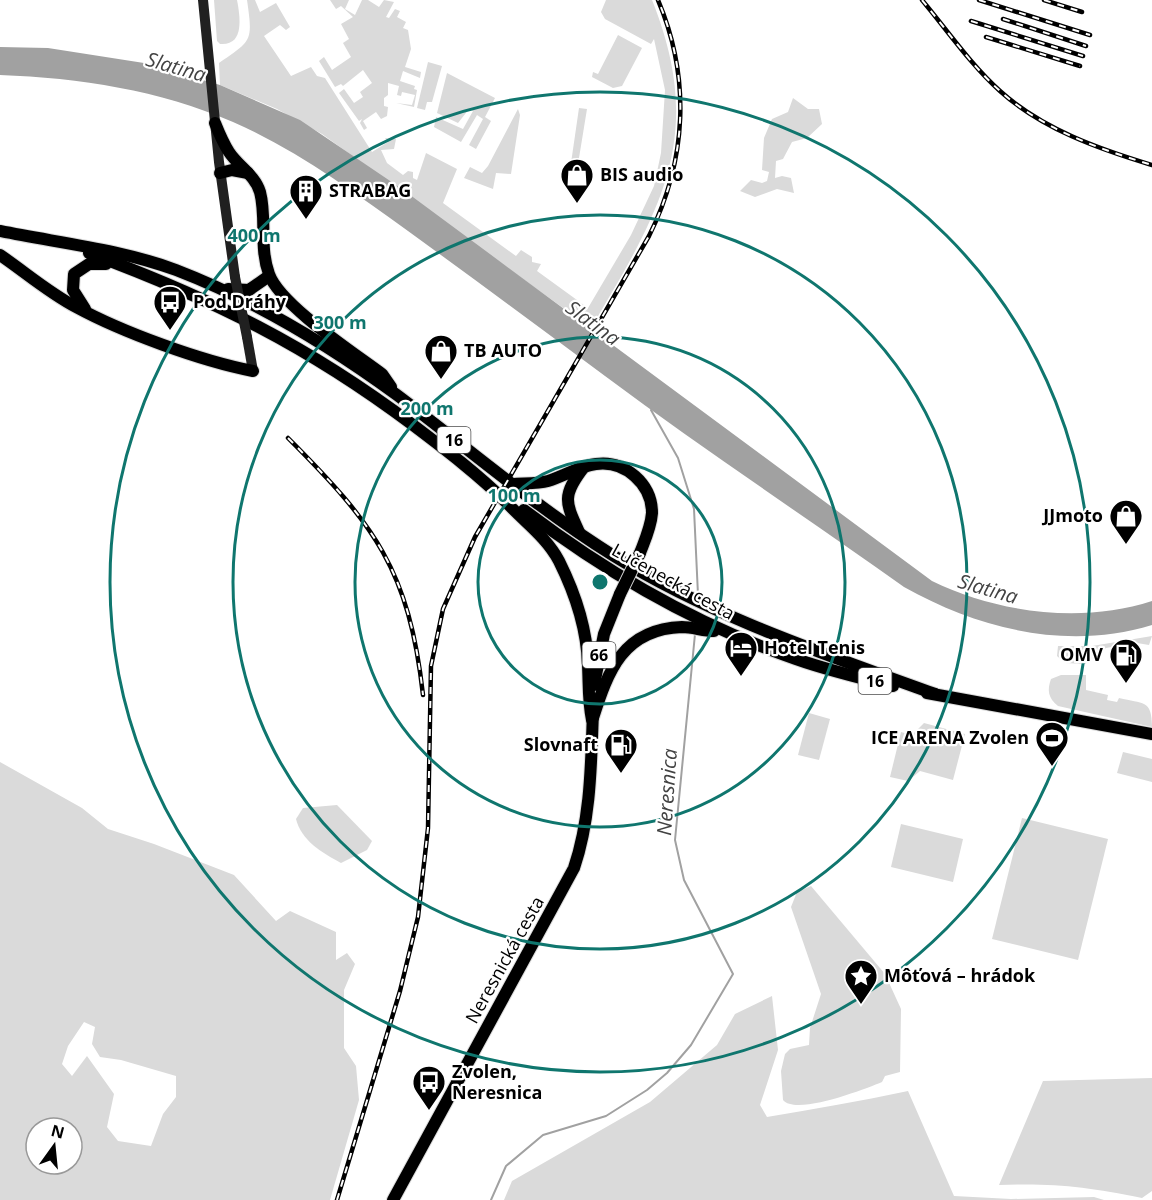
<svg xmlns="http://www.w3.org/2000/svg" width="1152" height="1200" viewBox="0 0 1152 1200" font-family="'Open Sans',sans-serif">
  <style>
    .green { fill: #dadada; fill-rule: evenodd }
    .water { fill: #a1a1a1 }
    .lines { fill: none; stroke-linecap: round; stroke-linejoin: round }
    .stream { stroke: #a1a1a1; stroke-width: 2 }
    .primary-casing { stroke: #dbdbdb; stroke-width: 14 }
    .secondary { stroke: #202020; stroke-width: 10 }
    .primary { stroke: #000; stroke-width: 12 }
    .rail-casing { stroke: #000; stroke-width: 4.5 }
    .rail { stroke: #fff; stroke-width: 2; stroke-dasharray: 7; stroke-linecap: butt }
    .primary-bridge-casing { stroke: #dbdbdb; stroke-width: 14; stroke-linecap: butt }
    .secondary-bridge { stroke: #202020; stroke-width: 10 }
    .primary-bridge { stroke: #000; stroke-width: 12 }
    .ring { fill: none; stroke: #0f766e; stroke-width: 3 }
    .labels { text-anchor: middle; stroke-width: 4.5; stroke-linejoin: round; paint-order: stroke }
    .shield { fill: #fff; stroke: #4c4c4c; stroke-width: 1.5 }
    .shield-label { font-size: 16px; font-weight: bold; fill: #000 }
    .poi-label { font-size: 18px; font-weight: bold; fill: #000; stroke: #fff; text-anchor: start }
    .street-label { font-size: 18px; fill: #000; stroke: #fff }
    .water-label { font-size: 20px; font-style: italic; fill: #424242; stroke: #fff }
    .centre { fill: #0f766e; stroke: #fff; stroke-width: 3 }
    .ring-label { font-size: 18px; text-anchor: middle; font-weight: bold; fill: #0f766e; stroke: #fff; stroke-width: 4.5; stroke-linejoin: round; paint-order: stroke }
  </style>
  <rect width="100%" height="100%" fill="#fff"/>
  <!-- green -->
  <g class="green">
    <path d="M214,0H237C240,16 245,46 220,44L217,41Z"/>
    <path d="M247,0H255L260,12L276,3L290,27L286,30L280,25L264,36L291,76L311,67L317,76L325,78L372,152L388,142L385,138L396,139L394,149L381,150L387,163L403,175L408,171L413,172V178L417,180L426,153L457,169L443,203L516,256L521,250L532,257V262L541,264L537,271L588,308L631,235L654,186L661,153L665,90L654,39L651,44L605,19L601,12L606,0H652C707,137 660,211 591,328L322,134L277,109L220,85L219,63C252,40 253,42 247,0Z"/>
    <path d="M330,0H349L345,9L355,15L362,0H368L379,7L384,0L394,2L386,17L389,18L395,9L400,11L397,17L406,22L403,28L408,30L411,49L405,67L421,72L420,78L403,71L400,81L415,86L414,89L417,90L414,107L396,103L412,105L415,95L402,92L401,96L397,95L399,86L388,83V95L384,98V106L388,107L387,116L381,119L376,112L363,121L367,128L364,130L360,123L362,119L359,121L339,93L344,89L354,103L363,97L360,92L372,83L363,70L343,86L341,84L335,87L319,61L324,57L332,70L351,57L343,43L349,39L341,24L353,17L341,6L336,9Z"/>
    <path d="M618,35L642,48L622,86L613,88L592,77L593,72L598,74Z"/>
    <path d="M428,62L442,66L432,102H427L425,110L417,108Z"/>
    <path d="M447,73L495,98L485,117L491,121L476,149L469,145L483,119L477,115L461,142L434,127L436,117L463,129L473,111L469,109L458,123L437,113Z"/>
    <path d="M793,98L808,109H819L822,124L807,138L792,142L783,159L776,161L775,178L782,176L791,178L794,193L777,189L755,197L740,191L751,180L762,183L767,181L769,172L762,170L764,138L772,119L788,112Z"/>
    <path d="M579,108L587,109L578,164L571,163Z"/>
    <path d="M518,109L520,115L511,174L496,173L493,189L464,178L470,167L482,173L488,166Z"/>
    <path d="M1152,636L1149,645L1137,643L1106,648L1085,664L1065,663L1057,656L1058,646H1092Z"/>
    <path d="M1061,675H1086V690L1108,695L1107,700L1117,702L1119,698C1143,704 1152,699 1152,727L1058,706C1048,698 1047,690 1051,679Z"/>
    <path d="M809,713L830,719L819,760L798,755Z"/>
    <path d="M924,723L965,734L953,780L920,771L908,781L890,777L901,732L912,735Z"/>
    <path d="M1123,752L1152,759V782L1117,773Z"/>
    <path d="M0,762L82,808L108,829L154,844L234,875L276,921L290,911L336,932V960L347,953L355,964L344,990V1048L356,1066L359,1100L330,1200H0ZM84,1022L95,1027L92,1044L100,1057L121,1060L176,1076V1097L163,1114L151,1146L118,1141L107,1127L114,1094L87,1056L72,1076L62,1064L68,1046ZM36,1128H72V1164H36Z"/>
    <path d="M337,805L372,841L367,850L341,863C322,853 301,840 296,819L303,808Z"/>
    <path d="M1022,818L1108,839L1078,960L992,939Z"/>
    <path d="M901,824L963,839L953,882L891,867Z"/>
    <path d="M811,886L885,974L901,1009L900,1072L885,1076L882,1082C865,1089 796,1116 783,1100L781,1071L785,1054L790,1049L809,1045L810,1028L821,994L791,907L797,892Z"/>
    <path d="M772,996L778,1050L760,1105L767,1117C814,1109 861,1101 908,1091L954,1196L1011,1199L1094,1197L1104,1200H504L512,1181L650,1102L717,1045L735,1014Z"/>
    <path d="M1152,1078V1191L1142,1198C1088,1187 1055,1183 999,1185L1043,1081Z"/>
  </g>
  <!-- water -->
  <path class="water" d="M0,47L48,48L144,63L220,85L300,120L402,189L932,581C998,613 1081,624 1152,601V625C1067,651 979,629 904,587C804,516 703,449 605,376C539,327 474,279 408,231C352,191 297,150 233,122C159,90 80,78 0,75Z"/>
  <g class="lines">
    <!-- stream -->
    <g class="stream">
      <path d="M651,410L678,458L694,509L698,595"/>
      <path d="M491,1200L506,1166L543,1135L606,1116L647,1090L667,1073L691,1045L733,974L684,880L675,840L695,634"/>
    </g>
    <defs>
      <g id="primary">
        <path d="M215,123C219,133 223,143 229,152C238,166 255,175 260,192C267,218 259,247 269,274C280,305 354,353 382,374L391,387"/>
        <path d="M220,173L232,170L248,173"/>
        <path d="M0,231C59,243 120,249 176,270C254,300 330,346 397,395C469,449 537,508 614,556C713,617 825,654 935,694"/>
        <path d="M89,253C213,299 308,346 413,425C446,450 479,475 508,504C525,522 547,538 559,561C575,593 587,629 588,665C589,685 588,701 592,720"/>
        <path d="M0,255C25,272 49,293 76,307C122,332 201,361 253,371"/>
        <path d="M228,289L249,290L269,276"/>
        <path d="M85,309L73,290L74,274L89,264H106"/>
        <path d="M512,484C524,483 537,484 548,481C565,476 579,466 596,464C625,460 652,484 652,513C651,527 645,540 640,553"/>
        <path d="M524,510C607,573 698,626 796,659C827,670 860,678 893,686"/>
        <path d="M579,532C565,502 562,495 584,467"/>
        <path d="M594,685L604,634L620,594"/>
        <path d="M927,693L1152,734"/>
        <path d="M593,718C608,671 623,629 682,627C693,627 703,631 714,631"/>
        <path d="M393,1200L574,868C591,818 591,764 593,711"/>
      </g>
    </defs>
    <!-- primary casing -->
    <use href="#primary" class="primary-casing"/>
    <!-- secondary -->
    <g class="secondary">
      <path d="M203,0L219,162L235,277"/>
      <path d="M247,337L253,371"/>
    </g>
    <!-- primary -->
    <use href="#primary" class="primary"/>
    <defs>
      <g id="rail">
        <path d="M922,0C947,30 971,65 1000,91C1042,129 1099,149 1152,165"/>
        <path d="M979,0L1090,35"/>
        <path d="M1044,0L1082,12"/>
        <path d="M1003,19L1086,46"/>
        <path d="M971,21L1083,56"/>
        <path d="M986,37L1080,66"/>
        <path d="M288,438C375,525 409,570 423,695"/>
        <path d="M337,1200L400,991L418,917L428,828L431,666L443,609L475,537L649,236C687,160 691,78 658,0"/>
      </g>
    </defs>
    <!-- rail casing -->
    <use href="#rail" class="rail-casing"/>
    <!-- rail -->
    <use href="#rail" class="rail"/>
    <defs>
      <path id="primary-bridge" d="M620,594L640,553"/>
    </defs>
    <!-- primary-bridge casing -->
    <use href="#primary-bridge" class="primary-bridge-casing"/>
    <!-- secondary-bridge -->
    <path class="secondary-bridge" d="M235,277L247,337"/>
    <!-- primary-bridge -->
    <use href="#primary-bridge" class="primary-bridge"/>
  </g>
  <!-- distance rings -->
  <g class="ring">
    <circle cx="600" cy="582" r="122"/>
    <circle cx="600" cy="582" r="245"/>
    <circle cx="600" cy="582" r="367"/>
    <circle cx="600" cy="582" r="490"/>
  </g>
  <!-- icons -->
  <defs>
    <symbol id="shop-pin" viewBox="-11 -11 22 30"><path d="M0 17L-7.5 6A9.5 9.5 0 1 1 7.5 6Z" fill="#000" stroke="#fff"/><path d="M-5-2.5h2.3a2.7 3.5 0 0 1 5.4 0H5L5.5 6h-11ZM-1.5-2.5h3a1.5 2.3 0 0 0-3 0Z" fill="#fff"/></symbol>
    <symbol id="building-pin" viewBox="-11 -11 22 30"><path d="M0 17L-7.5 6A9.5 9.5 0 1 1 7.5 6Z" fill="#000" stroke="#fff"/><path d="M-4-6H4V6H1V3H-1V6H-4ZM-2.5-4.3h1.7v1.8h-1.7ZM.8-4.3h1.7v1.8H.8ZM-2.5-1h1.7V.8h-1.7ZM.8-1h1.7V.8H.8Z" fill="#fff"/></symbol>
    <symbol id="bus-pin" viewBox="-11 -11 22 30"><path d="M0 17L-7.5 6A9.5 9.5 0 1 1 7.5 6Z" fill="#000" stroke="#fff"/><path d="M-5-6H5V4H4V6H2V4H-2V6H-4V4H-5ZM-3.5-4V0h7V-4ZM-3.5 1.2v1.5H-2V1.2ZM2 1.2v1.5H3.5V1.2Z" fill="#fff"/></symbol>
    <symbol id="hotel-pin" viewBox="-11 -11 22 30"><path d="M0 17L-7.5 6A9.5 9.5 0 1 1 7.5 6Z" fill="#000" stroke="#fff"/><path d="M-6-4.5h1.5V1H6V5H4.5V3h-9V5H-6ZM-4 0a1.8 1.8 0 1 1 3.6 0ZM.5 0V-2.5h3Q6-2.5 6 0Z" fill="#fff"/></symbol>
    <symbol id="fuel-pin" viewBox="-11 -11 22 30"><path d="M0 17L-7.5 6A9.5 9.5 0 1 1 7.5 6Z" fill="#000" stroke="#fff"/><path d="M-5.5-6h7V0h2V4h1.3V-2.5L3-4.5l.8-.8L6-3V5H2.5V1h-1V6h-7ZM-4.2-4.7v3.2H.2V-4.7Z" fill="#fff"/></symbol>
    <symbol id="stadium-pin" viewBox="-11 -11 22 30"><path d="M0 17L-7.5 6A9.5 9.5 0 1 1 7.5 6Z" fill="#000" stroke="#fff"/><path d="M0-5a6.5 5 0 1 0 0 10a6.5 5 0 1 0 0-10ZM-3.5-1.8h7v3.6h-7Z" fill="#fff"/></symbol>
    <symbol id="sight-pin" viewBox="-11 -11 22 30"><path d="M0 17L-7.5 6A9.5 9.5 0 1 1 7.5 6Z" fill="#000" stroke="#fff"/><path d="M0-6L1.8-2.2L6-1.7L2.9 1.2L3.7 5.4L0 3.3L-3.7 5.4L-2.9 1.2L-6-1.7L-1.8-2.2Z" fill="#fff"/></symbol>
  </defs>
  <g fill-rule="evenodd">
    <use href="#shop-pin" x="558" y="156" width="38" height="52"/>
    <use href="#building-pin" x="287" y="172" width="38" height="52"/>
    <use href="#bus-pin" x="151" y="283" width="38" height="52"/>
    <use href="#shop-pin" x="422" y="332" width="38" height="52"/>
    <use href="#shop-pin" x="1107" y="497" width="38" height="52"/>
    <use href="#hotel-pin" x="722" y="629" width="38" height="52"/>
    <use href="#fuel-pin" x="1107" y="636" width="38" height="52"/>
    <use href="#stadium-pin" x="1033" y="719" width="38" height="52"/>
    <use href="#fuel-pin" x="602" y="726" width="38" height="52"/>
    <use href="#sight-pin" x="842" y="957" width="38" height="52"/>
    <use href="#bus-pin" x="410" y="1063" width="38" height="52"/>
  </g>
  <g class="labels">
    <!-- shield labels -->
    <g class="shield">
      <rect x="437.5" y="427" width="33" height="26" rx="4.5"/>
      <rect x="582.5" y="642" width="33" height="26" rx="4.5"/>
      <rect x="858.5" y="668" width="33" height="26" rx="4.5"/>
    </g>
    <g class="shield-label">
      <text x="454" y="446">16</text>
      <text x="599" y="661">66</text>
      <text x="875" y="687">16</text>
    </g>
    <!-- poi labels -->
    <g class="poi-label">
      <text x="600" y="181">BIS audio</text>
      <text x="329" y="197">STRABAG</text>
      <text x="193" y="308">Pod Dráhy</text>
      <text x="464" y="357">TB AUTO</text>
      <text x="1103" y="522" text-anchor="end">JJmoto</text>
      <text x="764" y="654">Hotel Tenis</text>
      <text x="1103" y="661" text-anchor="end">OMV</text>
      <text x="1029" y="744" text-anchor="end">ICE ARENA Zvolen</text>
      <text x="598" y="751" text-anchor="end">Slovnaft</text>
      <text x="884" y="982">Môťová – hrádok</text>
      <text x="452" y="1078">Zvolen,<tspan x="452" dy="21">Neresnica</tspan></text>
    </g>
    <!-- street labels -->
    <g class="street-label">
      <text transform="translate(673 582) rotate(29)" y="6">Lučenecká cesta</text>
      <text transform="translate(505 960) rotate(-61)" y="6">Neresnická cesta</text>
    </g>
    <!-- water labels -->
    <g class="water-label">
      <text transform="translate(176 67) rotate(16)" y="7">Slatina</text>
      <text transform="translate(593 323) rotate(36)" y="7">Slatina</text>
      <text transform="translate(988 589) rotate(16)" y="7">Slatina</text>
      <text transform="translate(667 792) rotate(-86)" y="7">Neresnica</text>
    </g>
  </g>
  <circle cx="600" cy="582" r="9" class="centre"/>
  <g class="ring-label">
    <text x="254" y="242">400 m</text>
    <text x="340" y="329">300 m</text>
    <text x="427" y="415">200 m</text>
    <text x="514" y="502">100 m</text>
  </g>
  <!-- north arrow -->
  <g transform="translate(54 1146) rotate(15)"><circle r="28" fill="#ffffff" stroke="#999999" stroke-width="1.5"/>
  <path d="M0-4.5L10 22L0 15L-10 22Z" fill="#000000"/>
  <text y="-9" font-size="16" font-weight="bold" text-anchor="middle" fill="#000000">N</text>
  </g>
</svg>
